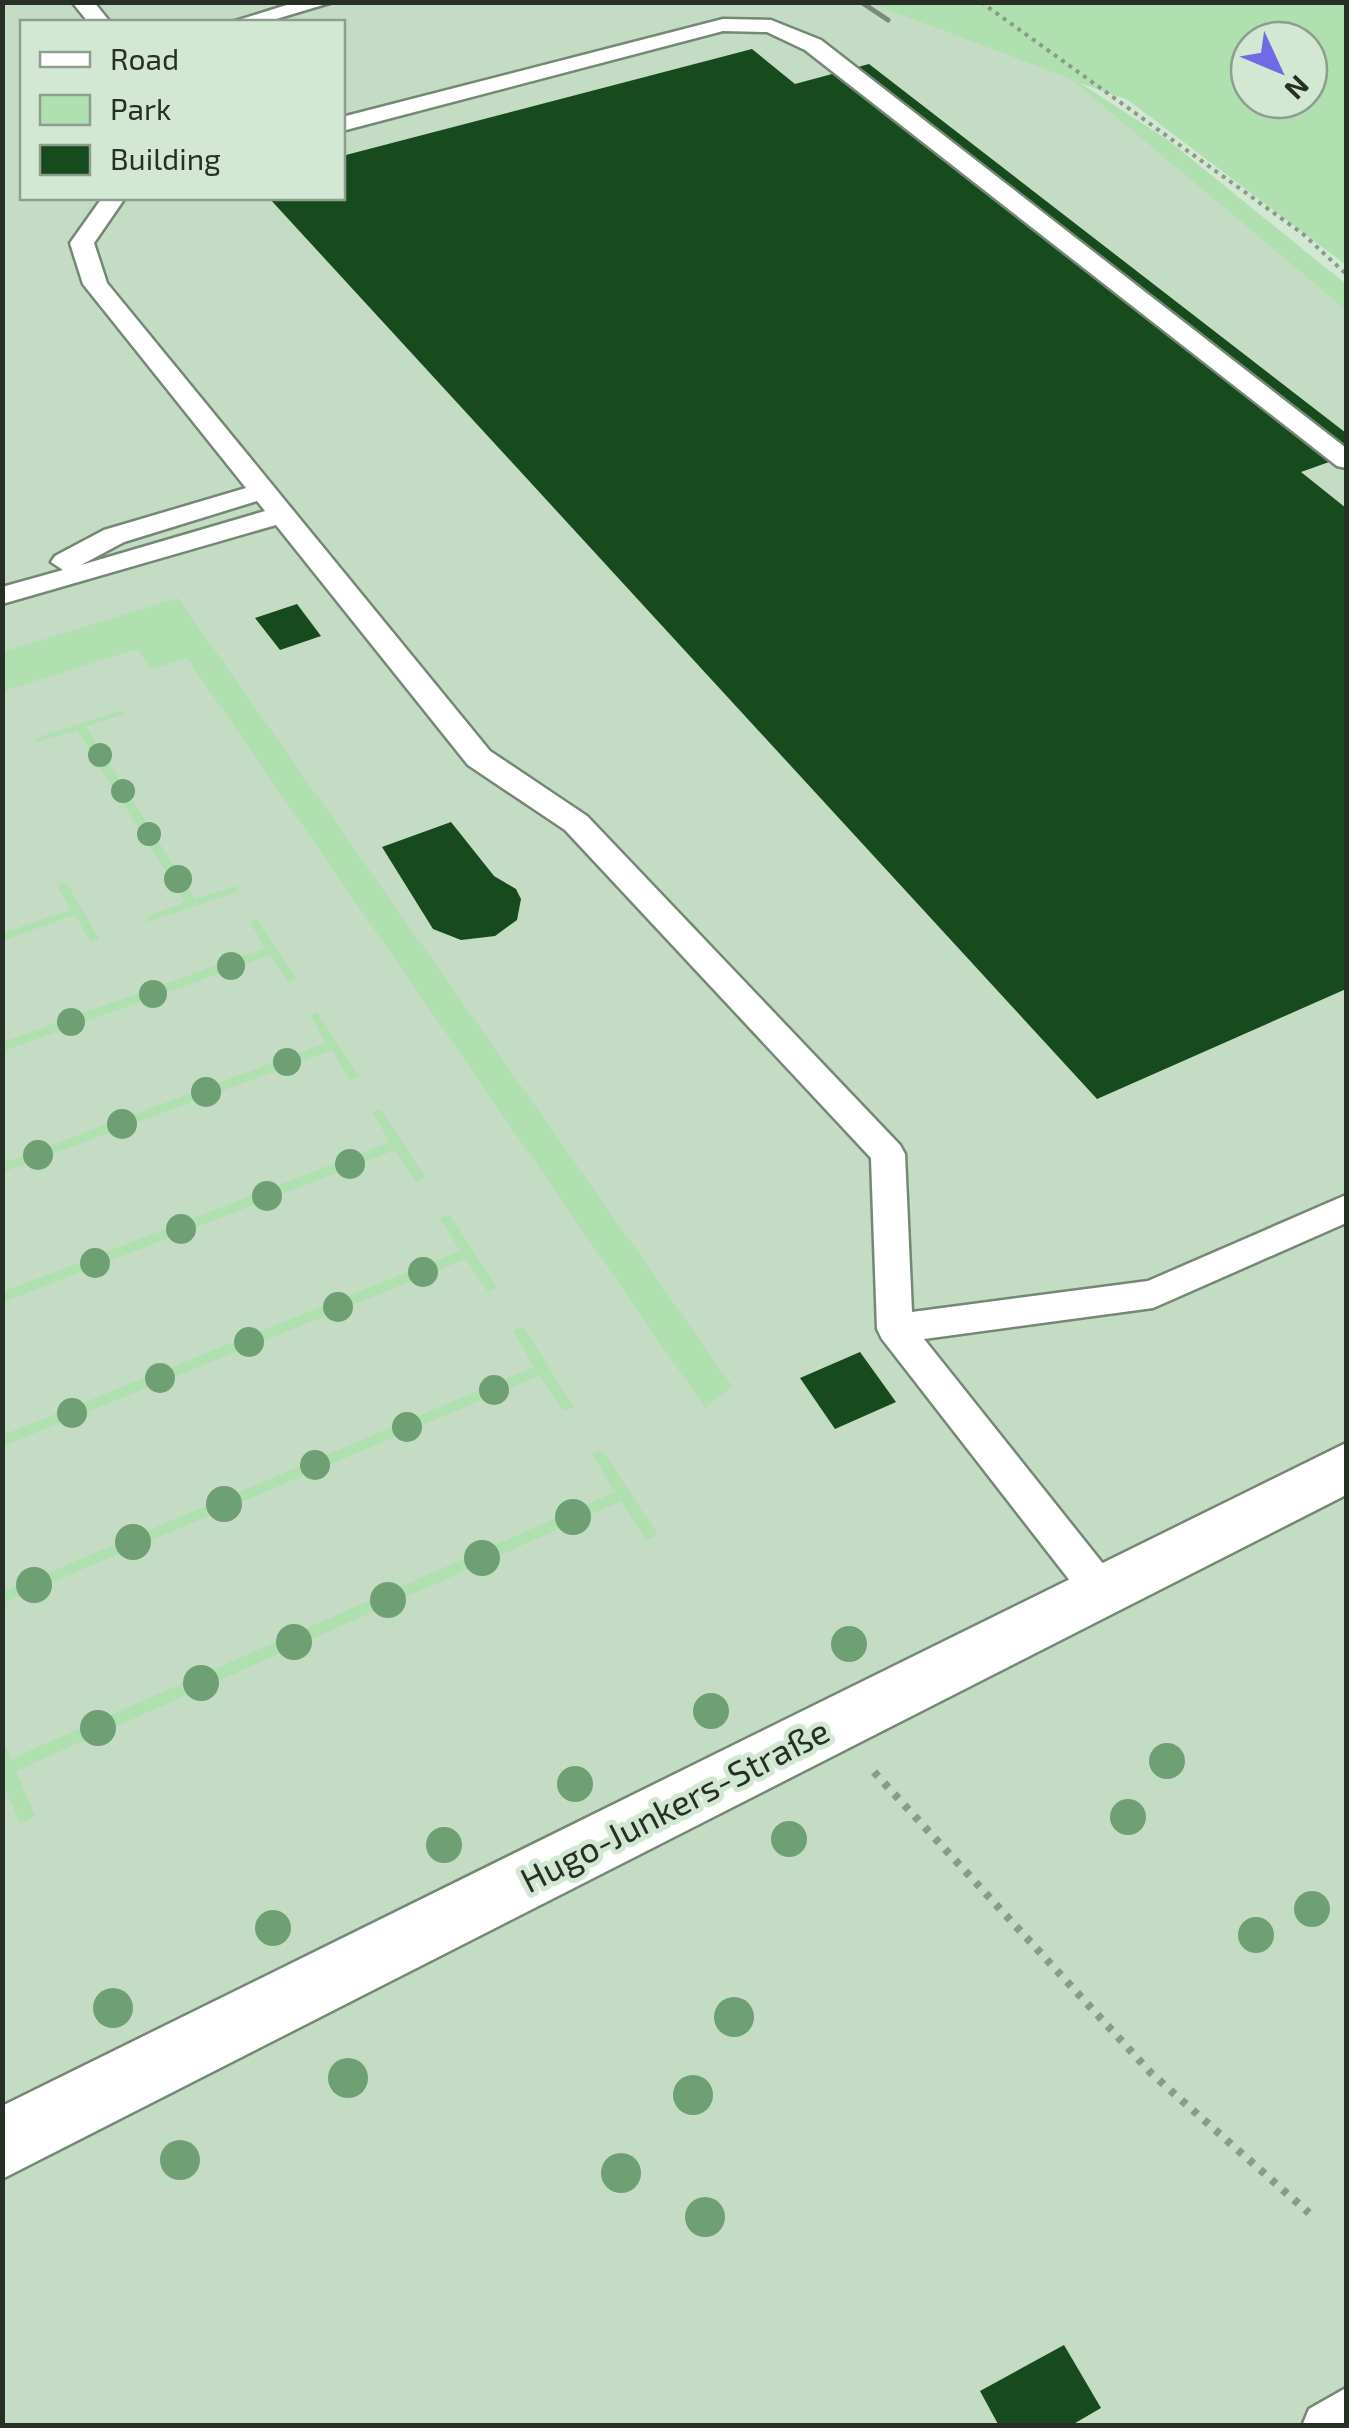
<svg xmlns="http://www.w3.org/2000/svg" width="1349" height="2428" viewBox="0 0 1349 2428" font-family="'Exo 2',sans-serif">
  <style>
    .built { fill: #c3dcc3; fill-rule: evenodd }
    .green { fill: #b0dfb0; fill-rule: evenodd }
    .building { fill: #174a1c }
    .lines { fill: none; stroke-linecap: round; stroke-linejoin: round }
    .service-casing { stroke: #758775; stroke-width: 5 }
    .tertiary-casing { stroke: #758775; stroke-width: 5 }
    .path-far1 { stroke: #8b9b8b; stroke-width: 4; stroke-dasharray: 4 5; stroke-linecap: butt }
    .path { stroke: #8b9b8b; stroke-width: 8; stroke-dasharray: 6 9; stroke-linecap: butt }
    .service { fill: #fff; fill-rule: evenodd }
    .tertiary { fill: #fff; fill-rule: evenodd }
    .rail { stroke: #7c8a7c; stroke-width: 5 }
    .tree { fill: #6ea073 }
    .labels { text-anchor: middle; stroke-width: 10; stroke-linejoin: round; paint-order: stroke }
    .street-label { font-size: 35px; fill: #272f27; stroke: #d3e8d3 }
  </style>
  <rect width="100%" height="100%" fill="#d3e8d3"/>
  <!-- built -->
  <path class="built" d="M3,3H966L1067,75L1346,310V2425L3,2426ZM22,22H342V198H22Z"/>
  <!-- green -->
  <g class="green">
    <path d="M871,3H1346V265L1128,100L1080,83L1168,140L1346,284V310L1071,79ZM1249,40H1309V100H1249Z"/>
    <path d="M178,598L732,1386L705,1408L187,658L151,669L137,649L3,691V652Z"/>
    <path d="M122,710L124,714L86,727L195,899L236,886L239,891L148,922L146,917L185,902L77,730L38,742L36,738Z"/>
    <path d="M66,882L99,939L91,942L75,915L3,940V933L71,910L57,885Z"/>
    <path d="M257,919L296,979L288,982L270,955L3,1051V1042L265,948L250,922Z"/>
    <path d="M317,1012L359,1076L350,1079L332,1050L3,1172V1163L326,1043L310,1015Z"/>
    <path d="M380,1109L425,1177L416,1181L395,1150L3,1302V1292L390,1142L372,1112Z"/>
    <path d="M450,1215L497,1288L488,1292L466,1259L3,1446V1435L460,1251L440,1218Z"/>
    <path d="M523,1327L574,1407L564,1411L540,1375L3,1603V1592L534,1367L513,1331Z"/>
    <path d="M602,1450L658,1535L647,1540L621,1501L16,1771L35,1816L20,1824L3,1783V1741L11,1759L615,1492L592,1454Z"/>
  </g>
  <!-- building -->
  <g class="building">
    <path d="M752,49L795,84L869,64L1346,433V456L1301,472L1346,508V989L1097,1099L269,198H342V156Z"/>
    <path d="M297,604L321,636L280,650L255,618Z"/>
    <path d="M451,822L494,876L516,889L521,899L517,920L495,936L461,940L433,929L382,847Z"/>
    <path d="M860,1352L896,1402L835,1429L800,1378Z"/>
    <path d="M1064,2345L1101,2408L1070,2426H999L980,2391Z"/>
  </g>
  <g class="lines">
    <defs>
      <g id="service">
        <path d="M72,2H94L110,22H88Z"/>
        <path d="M296,2H333L266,22H232Z"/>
        <path d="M723,19L771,20L821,40L1346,448V468L1337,466L805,50L767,32L723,31L342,131V117Z"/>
        <path d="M102,198H125L94,243L107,283L490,751L587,816L900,1145L905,1154L912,1312L1148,1281L1346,1195V1223L1153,1308L924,1339L1116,1580L1122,1592L1116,1604L1102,1609L1088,1604L882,1339L877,1329L871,1158L565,830L468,765L276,525L2,604V587L63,570L51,562L55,556L104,530L246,488L83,284L70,243ZM257,501L265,511L81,565L124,542Z"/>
        <path d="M1346,2388V2426H1302L1309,2409Z"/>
      </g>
      <path id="tertiary" d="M1346,1443V1495L2,2179V2106Z"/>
    </defs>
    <!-- service casing -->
    <use href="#service" class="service-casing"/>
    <!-- tertiary casing -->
    <use href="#tertiary" class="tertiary-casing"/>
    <!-- path-far1 -->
    <path class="path-far1" d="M981,2L1303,234L1346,274"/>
    <!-- path -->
    <path class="path" d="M874,1772L1152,2074L1309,2213"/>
    <!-- service -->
    <use href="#service" class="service"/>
    <!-- tertiary -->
    <use href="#tertiary" class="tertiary"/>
    <!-- rail -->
    <path class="rail" d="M861,2L888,20"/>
  </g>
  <!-- trees -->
  <g class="tree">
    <circle cx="100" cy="755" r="12"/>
    <circle cx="123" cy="791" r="12"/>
    <circle cx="149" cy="834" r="12"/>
    <circle cx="178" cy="879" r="14"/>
    <circle cx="231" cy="966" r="14"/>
    <circle cx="153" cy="994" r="14"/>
    <circle cx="71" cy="1022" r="14"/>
    <circle cx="287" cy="1062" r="14"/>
    <circle cx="206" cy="1092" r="15"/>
    <circle cx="122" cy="1124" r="15"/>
    <circle cx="38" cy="1155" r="15"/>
    <circle cx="350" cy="1164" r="15"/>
    <circle cx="267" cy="1196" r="15"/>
    <circle cx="181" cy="1229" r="15"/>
    <circle cx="95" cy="1263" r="15"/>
    <circle cx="423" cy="1272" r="15"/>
    <circle cx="338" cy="1307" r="15"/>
    <circle cx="249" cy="1342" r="15"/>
    <circle cx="160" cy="1378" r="15"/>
    <circle cx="494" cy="1390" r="15"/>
    <circle cx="72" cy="1413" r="15"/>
    <circle cx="407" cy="1427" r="15"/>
    <circle cx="315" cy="1465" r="15"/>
    <circle cx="224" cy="1504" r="18"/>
    <circle cx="573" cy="1517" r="18"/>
    <circle cx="133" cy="1542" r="18"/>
    <circle cx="482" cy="1558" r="18"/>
    <circle cx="34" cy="1585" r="18"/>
    <circle cx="388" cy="1600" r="18"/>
    <circle cx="294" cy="1642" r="18"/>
    <circle cx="849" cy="1644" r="18"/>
    <circle cx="201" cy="1683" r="18"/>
    <circle cx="711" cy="1711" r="18"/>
    <circle cx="98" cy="1728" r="18"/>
    <circle cx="1167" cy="1761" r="18"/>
    <circle cx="575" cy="1784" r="18"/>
    <circle cx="1128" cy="1817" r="18"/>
    <circle cx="789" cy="1839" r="18"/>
    <circle cx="444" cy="1845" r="18"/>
    <circle cx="1312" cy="1909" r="18"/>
    <circle cx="273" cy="1928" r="18"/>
    <circle cx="1256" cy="1935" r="18"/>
    <circle cx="113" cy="2008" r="20"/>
    <circle cx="734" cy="2017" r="20"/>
    <circle cx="348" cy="2078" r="20"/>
    <circle cx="693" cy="2095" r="20"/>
    <circle cx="180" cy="2160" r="20"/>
    <circle cx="621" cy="2173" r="20"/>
    <circle cx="705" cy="2217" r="20"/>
  </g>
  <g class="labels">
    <!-- street labels -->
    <g class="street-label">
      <text transform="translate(675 1806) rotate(-27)" y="12">Hugo-Junkers-Straße</text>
    </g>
  </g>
  <!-- border -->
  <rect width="1349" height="2428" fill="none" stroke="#272f27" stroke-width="10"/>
  <!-- legend -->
  <rect x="20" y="20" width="325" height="180" fill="#d3e8d3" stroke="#8e9e8e" stroke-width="2.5"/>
  <rect x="40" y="52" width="50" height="15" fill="#ffffff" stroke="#8e9e8e" stroke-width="2.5"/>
  <text x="110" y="70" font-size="30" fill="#272f27">Road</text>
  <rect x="40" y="95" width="50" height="30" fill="#b0dfb0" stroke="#8e9e8e" stroke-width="2.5"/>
  <text x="110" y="120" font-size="30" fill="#272f27">Park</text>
  <rect x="40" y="145" width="50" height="30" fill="#174a1c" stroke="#8e9e8e" stroke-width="2.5"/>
  <text x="110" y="170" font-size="30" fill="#272f27">Building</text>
  <!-- north arrow -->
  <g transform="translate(1279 70) rotate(134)"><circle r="48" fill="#d3e8d3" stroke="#8e9e8e" stroke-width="2.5"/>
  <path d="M0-8L18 38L0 25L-18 38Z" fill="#6f6be5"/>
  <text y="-15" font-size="28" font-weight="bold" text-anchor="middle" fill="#272f27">N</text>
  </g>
</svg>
